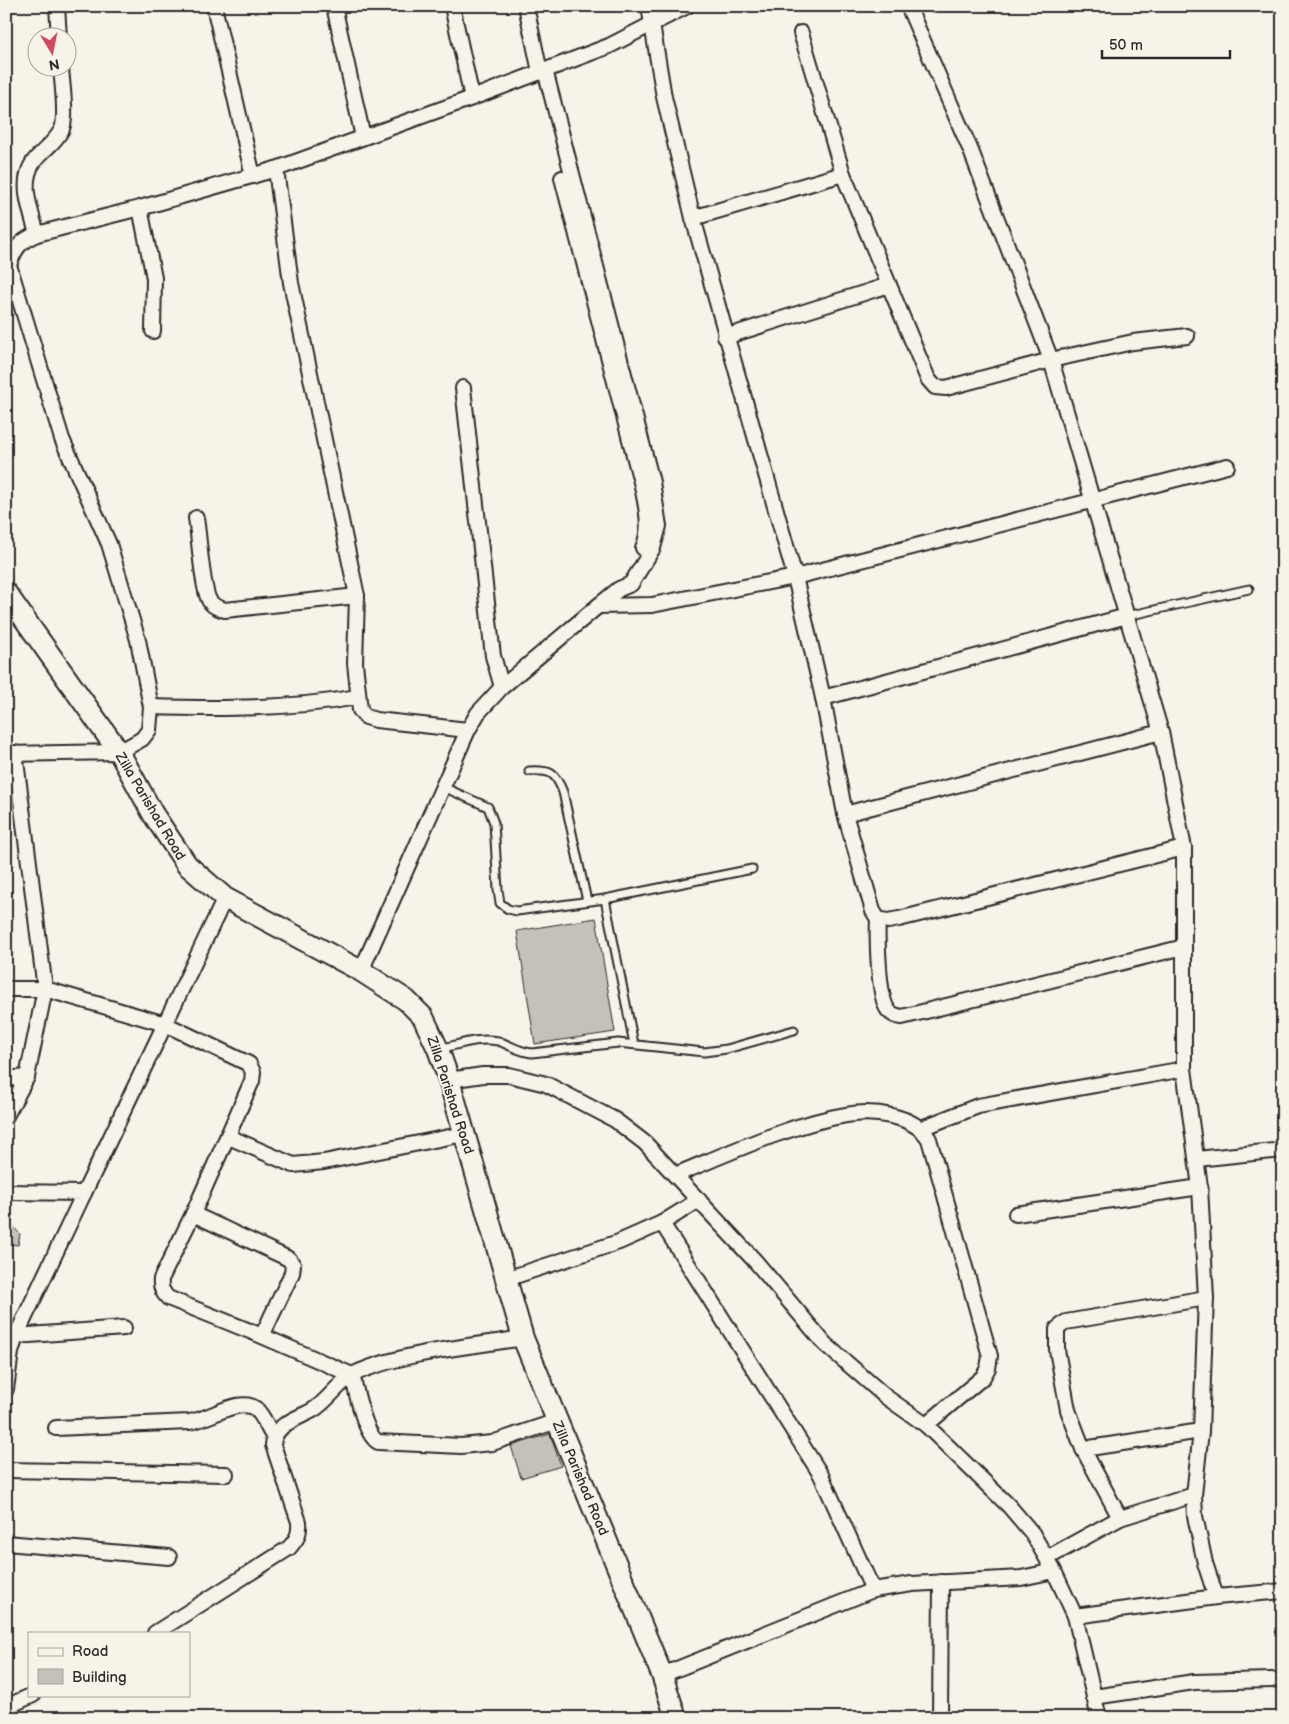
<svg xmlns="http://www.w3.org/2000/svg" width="1289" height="1724" viewBox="0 0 1289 1724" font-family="'Balsamiq Sans',sans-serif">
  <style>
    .building { fill: #c4c1b9; stroke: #2b2b2b }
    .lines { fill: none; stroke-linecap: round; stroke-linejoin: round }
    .service-casing { stroke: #2b2b2b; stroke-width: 11 }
    .minor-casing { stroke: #2b2b2b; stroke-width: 18 }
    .secondary-casing { stroke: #2b2b2b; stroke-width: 24 }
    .service { stroke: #f7f3e8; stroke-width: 7 }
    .minor { stroke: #f7f3e8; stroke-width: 14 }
    .secondary { stroke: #f7f3e8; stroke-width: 20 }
    .labels { text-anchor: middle; stroke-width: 4; stroke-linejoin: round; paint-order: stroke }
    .street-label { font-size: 14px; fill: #2b2b2b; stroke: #f7f3e8 }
  </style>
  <rect width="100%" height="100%" fill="#f7f3e8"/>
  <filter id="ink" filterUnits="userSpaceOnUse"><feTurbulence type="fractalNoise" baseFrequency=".02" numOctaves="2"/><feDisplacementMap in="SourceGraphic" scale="10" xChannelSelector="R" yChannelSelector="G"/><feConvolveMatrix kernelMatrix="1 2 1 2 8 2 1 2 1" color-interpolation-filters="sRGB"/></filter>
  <g filter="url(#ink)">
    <!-- building -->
    <g class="building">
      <path d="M596,918L615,1032L535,1044L517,931Z"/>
      <path d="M6,1219L20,1234L18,1245L6,1243Z"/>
      <path d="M550,1434L561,1466L521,1478L511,1446Z"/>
    </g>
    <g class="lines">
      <defs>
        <g id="service">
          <path d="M1127,616L1249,589"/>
          <path d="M529,771C551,770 555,772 563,792L587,901"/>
          <path d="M443,787L488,807L494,823L498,890L500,903L508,909L517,911L605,899L752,869"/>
          <path d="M605,899L634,1044"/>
          <path d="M439,1049C458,1045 479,1037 498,1041C510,1045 519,1052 532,1053L618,1043L704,1052L727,1049L794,1030"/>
        </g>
        <g id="minor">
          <path d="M57,6L59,38"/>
          <path d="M214,6L253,176"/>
          <path d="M334,6L363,137"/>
          <path d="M452,6L472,98"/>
          <path d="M526,6L540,72"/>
          <path d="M649,6L664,97L693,218L795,577L823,698L1127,616"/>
          <path d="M908,6L971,151L1051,360L1133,342L1187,336"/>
          <path d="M276,169L291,283L357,596L355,663L360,710L366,717L376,720L468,730"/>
          <path d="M843,174L928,379L935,387L946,388L1051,360L1161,732L1184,848V1069L1200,1187L1206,1298L1201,1431L1194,1495L1195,1516L1205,1563L1216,1597"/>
          <path d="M562,178L642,486C646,507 652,527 643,548"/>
          <path d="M140,208L154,278L153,331"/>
          <path d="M693,218L843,174L801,33"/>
          <path d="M37,234C31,211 18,181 35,160C44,149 55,143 62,129C67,116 62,82 61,68"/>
          <path d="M725,337L889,285"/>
          <path d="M463,388L493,656L502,687"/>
          <path d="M196,518C199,535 202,587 209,600C212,606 218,608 225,610L357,596"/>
          <path d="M598,606L652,605L795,577L1227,466"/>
          <path d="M823,698L845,814L873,911L878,919L888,921L899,919L1184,848"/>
          <path d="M151,707C220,709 289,709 358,697"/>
          <path d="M6,754L119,752L142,739L149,730L151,707L138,640L109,544L62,439L9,265C15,248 20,241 37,234L140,208L276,169L472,98L609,46L687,6"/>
          <path d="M845,814L1161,732"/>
          <path d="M878,919C877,937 878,997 888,1010C892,1015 896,1016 902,1017L1184,947"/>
          <path d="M361,971L468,730L478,713L502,687L598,606L619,589L631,584L653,548L659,526L652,482L545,70"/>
          <path d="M6,989H45L165,1024L84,1193"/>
          <path d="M6,1079L27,1077"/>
          <path d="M449,1080L483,1075H509L546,1084L615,1120L645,1143L756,1262L825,1344L886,1397L926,1425L1009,1506L1032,1533L1054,1571L1075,1616L1099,1718"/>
          <path d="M6,1116L27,1077L45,989L15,753"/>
          <path d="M922,1128L978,1106L1184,1069"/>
          <path d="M229,1137L293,1165L324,1162L464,1134"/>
          <path d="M1197,1159L1283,1150"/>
          <path d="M675,1175C727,1154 791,1124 846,1115C873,1110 914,1115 929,1139L990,1356L988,1368L983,1377L926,1425"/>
          <path d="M6,1192L84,1193L16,1336L11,1352L6,1389"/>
          <path d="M193,1214L252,1081L253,1072L249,1064L165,1024L225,898"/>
          <path d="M1016,1214L1200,1187"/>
          <path d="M662,1223L821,1475L873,1590"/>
          <path d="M506,1279L619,1242L662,1223L699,1200"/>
          <path d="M16,1336L124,1328"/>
          <path d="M262,1336L168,1298C162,1292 160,1287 161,1279L193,1214L289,1259L293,1265L292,1273L262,1336L352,1375C357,1392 364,1434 378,1442L461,1446L492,1443L557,1421"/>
          <path d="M56,1428L189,1422C209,1420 240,1396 256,1409C263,1415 268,1429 273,1436"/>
          <path d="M1083,1449L1201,1431"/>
          <path d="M6,1470L226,1474"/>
          <path d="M1120,1518L1083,1449L1068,1410L1057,1350V1329L1066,1322L1206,1298"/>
          <path d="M6,1543L169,1557"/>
          <path d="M1047,1558L1120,1518L1194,1495"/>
          <path d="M1075,1616L1216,1597L1283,1591"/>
          <path d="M155,1633L289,1548C297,1539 300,1534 299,1522L273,1445C274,1424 297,1419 313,1410C328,1401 339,1382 354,1374C398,1353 473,1346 523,1338"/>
          <path d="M662,1675L873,1590L912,1584L1021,1578L1054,1571"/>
          <path d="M1094,1697L1194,1682L1272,1680"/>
          <path d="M6,1707L33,1695"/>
          <path d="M940,1718L941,1582"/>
        </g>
        <path id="secondary" d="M6,593L119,752L153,814L187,865L225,898L361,971L406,1000L423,1017L438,1049L449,1080L523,1338L662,1675L676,1718"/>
      </defs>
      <!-- service casing -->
      <use href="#service" class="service-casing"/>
      <!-- minor casing -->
      <use href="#minor" class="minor-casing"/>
      <!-- secondary casing -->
      <use href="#secondary" class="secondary-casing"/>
      <!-- service -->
      <use href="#service" class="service"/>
      <!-- minor -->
      <use href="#minor" class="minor"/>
      <!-- secondary -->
      <use href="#secondary" class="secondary"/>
    </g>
  </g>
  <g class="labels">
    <!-- street labels -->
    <g class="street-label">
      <text transform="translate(151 806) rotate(59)" y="5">Zilla Parishad Road</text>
      <text transform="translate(451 1095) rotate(72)" y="5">Zilla Parishad Road</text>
      <text transform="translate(581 1478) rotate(67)" y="5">Zilla Parishad Road</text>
    </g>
  </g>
  <!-- margin -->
  <rect width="1289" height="1724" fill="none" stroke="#f7f3e8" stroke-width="25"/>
  <rect x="12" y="12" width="1264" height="1699" fill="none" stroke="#2b2b2b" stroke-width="2" filter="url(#ink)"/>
  <!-- legend -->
  <rect x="28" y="1632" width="162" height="65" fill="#f7f3e8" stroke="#a5a39c"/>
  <rect x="38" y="1648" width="25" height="8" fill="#f7f3e8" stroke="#a5a39c"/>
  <text x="72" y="1656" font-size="15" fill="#2b2b2b">Road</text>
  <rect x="38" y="1669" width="25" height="15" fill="#c4c1b9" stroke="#a5a39c"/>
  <text x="72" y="1682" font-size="15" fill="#2b2b2b">Building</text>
  <!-- north arrow -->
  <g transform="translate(52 52) rotate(170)"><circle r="24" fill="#f7f3e8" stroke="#a5a39c"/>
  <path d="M0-4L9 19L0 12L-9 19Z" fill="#d1495b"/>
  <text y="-8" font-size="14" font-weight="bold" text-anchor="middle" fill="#2b2b2b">N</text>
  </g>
  <!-- scale -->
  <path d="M1102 50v8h128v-8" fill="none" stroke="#2b2b2b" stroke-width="2.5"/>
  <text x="1109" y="50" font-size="15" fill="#2b2b2b" stroke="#f7f3e8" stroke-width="4" paint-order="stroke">50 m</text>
</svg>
